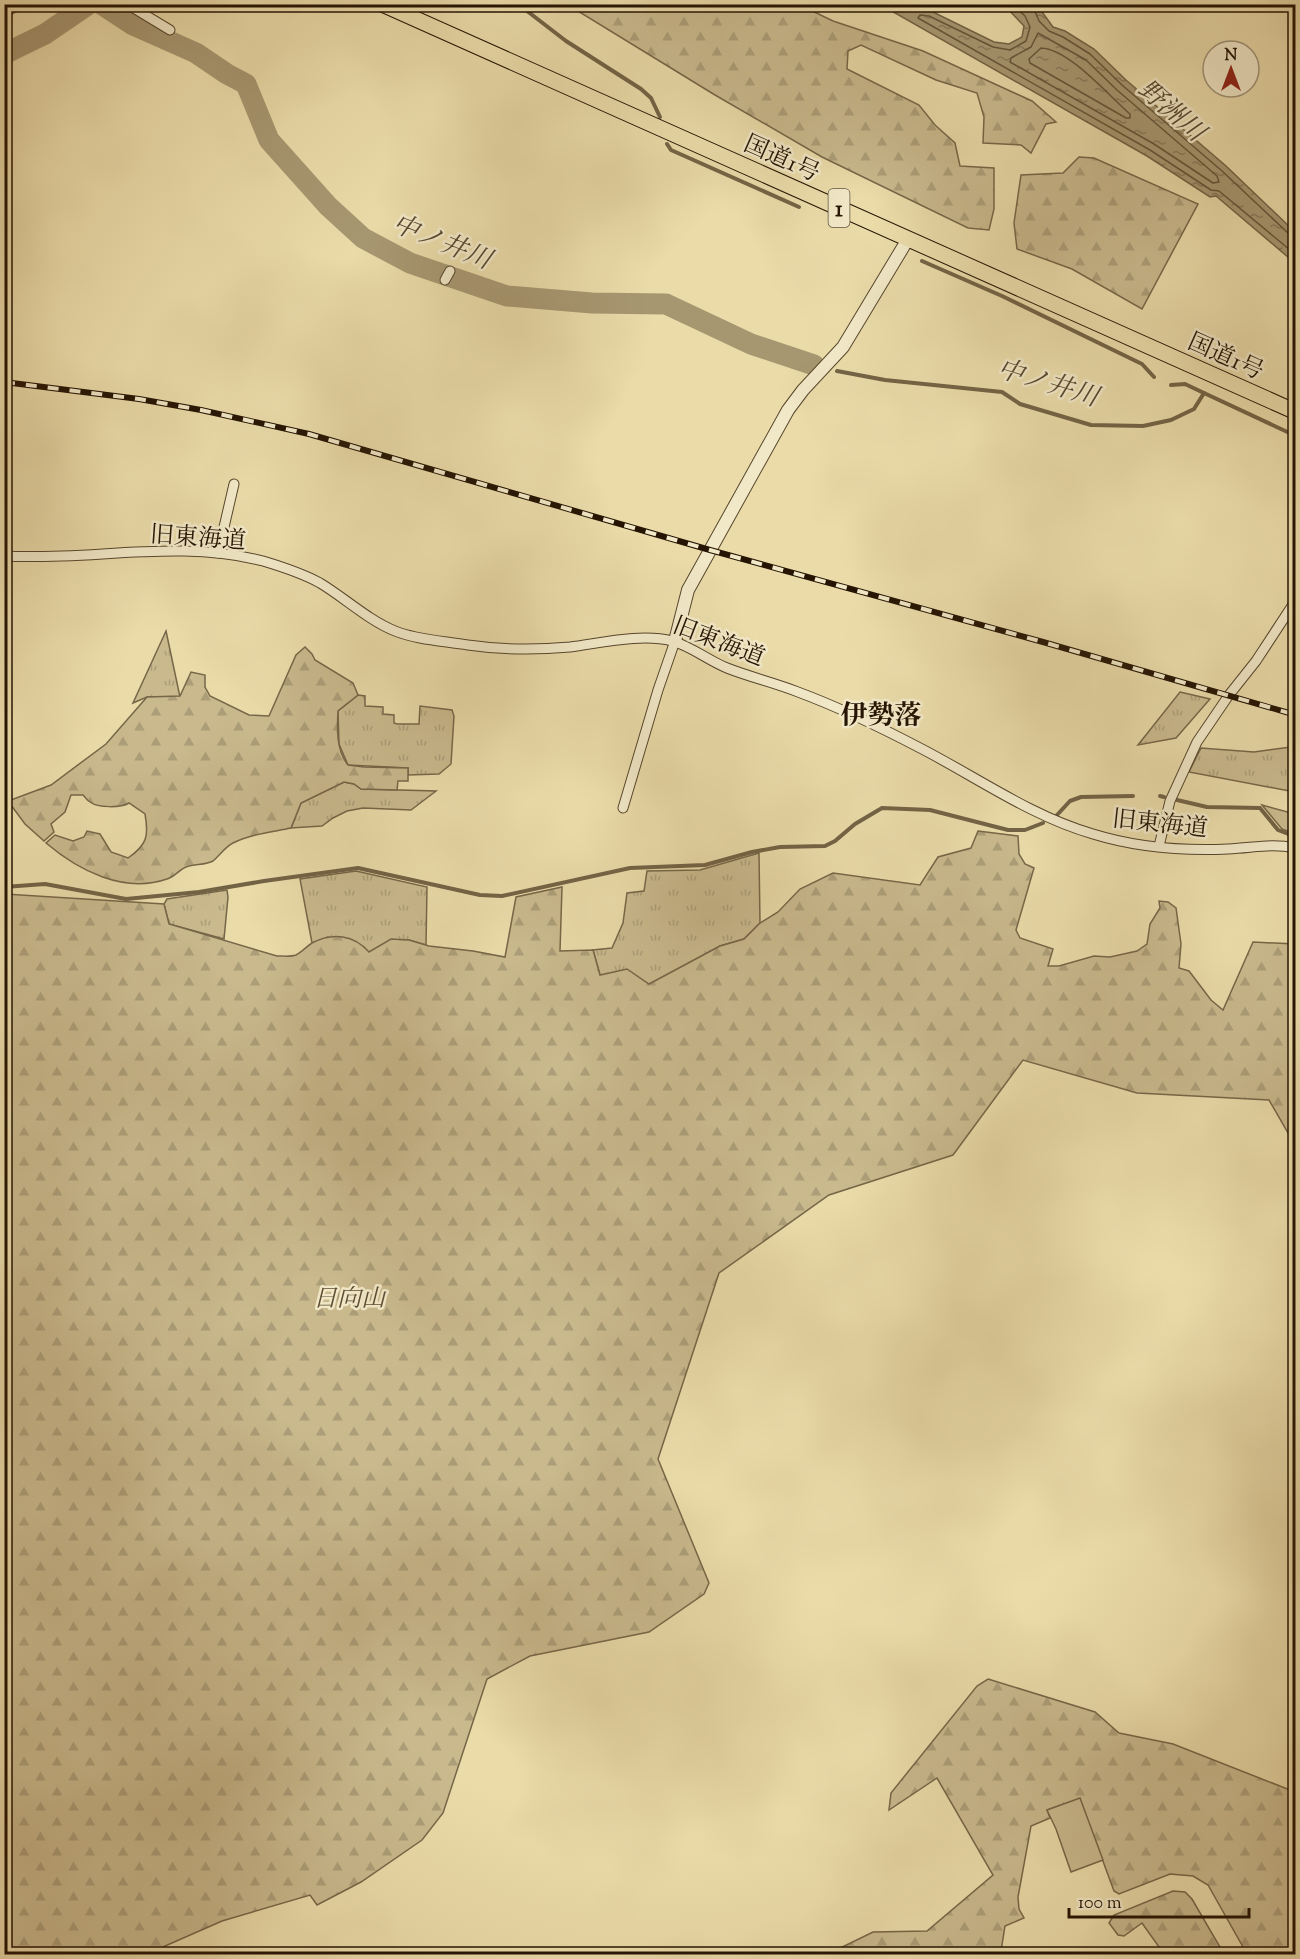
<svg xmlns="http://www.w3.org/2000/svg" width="1300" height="1959" viewBox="0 0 1300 1959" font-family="'Sorts Mill Goudy','Noto Serif JP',serif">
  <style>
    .grass { fill: url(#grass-tufts); stroke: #776648; stroke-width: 1.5 }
    .forest { fill: url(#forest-firs); stroke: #776648; stroke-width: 1.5 }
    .pitch { fill: #c9b98d; stroke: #776648; stroke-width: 1.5 }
    .water { fill: url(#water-ripples); stroke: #736345; stroke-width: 1.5 }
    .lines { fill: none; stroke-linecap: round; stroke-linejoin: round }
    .shore { stroke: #66563a; stroke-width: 1.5 }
    .stream { stroke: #736345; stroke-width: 4 }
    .river { stroke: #a79771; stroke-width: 21 }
    .minor-casing { stroke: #56462c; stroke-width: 11 }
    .tertiary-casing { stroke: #56462c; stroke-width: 14 }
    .trunk-casing { stroke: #251403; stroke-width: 17 }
    .minor { stroke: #f1e8c7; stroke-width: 9 }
    .tertiary { stroke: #f1e8c7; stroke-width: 12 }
    .trunk { stroke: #eadba9; stroke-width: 15 }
    .rail-casing { stroke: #251403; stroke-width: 6 }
    .rail { stroke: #f1e8c7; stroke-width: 4; stroke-dasharray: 11; stroke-linecap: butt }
    .labels { text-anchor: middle; stroke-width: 5; stroke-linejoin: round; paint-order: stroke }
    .shield { fill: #f1e8c7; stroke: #62543e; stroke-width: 1.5 }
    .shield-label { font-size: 22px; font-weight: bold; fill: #251403 }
    .street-label { font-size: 24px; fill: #251403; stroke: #f1e8c7 }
    .park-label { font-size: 24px; font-style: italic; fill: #5e4e33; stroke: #f1e8c7 }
    .water-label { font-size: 26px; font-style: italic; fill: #59482f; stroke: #f1e8c7 }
    .quarter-label { font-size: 27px; font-weight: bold; fill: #251403; stroke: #f1e8c7 }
  </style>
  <defs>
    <pattern id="grass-tufts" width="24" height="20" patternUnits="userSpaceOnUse" patternTransform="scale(1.5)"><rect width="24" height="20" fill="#c9b98d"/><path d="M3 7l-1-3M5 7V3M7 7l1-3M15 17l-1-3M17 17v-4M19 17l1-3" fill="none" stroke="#ac9e78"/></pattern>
    <pattern id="forest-firs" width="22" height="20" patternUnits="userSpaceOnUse" patternTransform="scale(1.5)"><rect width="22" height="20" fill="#c9b98d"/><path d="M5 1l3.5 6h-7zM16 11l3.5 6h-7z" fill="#ac9e78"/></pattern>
    <pattern id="water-ripples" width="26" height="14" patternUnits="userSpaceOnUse" patternTransform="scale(1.5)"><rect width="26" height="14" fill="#a79771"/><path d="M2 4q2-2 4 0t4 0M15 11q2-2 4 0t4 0" fill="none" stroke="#887a5b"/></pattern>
  </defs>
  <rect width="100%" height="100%" fill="#eadba9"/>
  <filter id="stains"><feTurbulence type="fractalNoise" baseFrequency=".00333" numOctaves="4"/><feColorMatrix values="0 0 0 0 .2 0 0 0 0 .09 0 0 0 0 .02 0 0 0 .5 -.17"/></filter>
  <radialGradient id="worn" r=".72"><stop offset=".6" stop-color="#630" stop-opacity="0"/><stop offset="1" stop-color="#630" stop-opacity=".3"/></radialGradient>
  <!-- grass -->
  <g class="grass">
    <path d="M166,631L180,697H147L133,703Z"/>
    <path d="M1180,692L1210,699L1176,738L1138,745Z"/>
    <path d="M358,695L365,696V706L383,707V714L394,715V723L397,724H419L420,706L452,710L454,716L451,764L439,774L408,775V768L348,765L339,744L338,711Z"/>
    <path d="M1291,747L1295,748V792L1189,772L1201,748L1254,752Z"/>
    <path d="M344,782L354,784L361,789L436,791L411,810L363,808L347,811L333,818L322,826L291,828L301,803Z"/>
    <path d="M1262,805L1295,814V834L1282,829Z"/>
    <path d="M759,853L760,923L744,939L720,946L649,985L600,975L593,950L612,948L623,923L627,893L644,891L647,871L700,870Z"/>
    <path d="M356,871L427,887L426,945L409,940L369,952L328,937L312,943L300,879Z"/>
    <path d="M227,890L228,897L224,939L169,924L164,904L167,899Z"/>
  </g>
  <!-- forest -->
  <g class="forest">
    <path d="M568,5H800L833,21L923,51L1032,101L1056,122L1046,124L1031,153L1021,145L983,143L984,117L977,93L936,80L861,45L848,51L847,69L919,105L935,125L955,143L960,166L994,168V209L989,230L968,228L822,157L715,95Z"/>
    <path d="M1079,157L1094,158L1198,204L1142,309L1072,269L1017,249L1014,223L1021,175L1063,173Z"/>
    <path d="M305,647L312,654L315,660L353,683L358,695L338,711C337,729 336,750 348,765L364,767L408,768V781H398L397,790L361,789L354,784L344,782L301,803L291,828C272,832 251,834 233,843C225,847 220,855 213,861C206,865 195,864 186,867C179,870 174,877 167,879C123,894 78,870 46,843L55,835L73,841L84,837L87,831L100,834L111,852L128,858C147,845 149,836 145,814L129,803C121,808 98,808 90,802C87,800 85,797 83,795H71L65,812L51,824L54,832L44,841L25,824L8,801L51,785L106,744L147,697L180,696L191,672L205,675V687L210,696L249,715L269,716L296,655Z"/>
    <path d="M978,831L1018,836L1019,854L1025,864L1034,868L1016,930L1020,938L1053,949L1048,966H1059L1094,956L1110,957L1137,951L1147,944L1150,924L1160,908L1159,901L1168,902L1176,908L1181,944L1179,968L1189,971L1211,1000L1223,1010L1253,942L1295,944L1289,983L1296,988L1295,1145L1269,1100L1137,1093L1023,1060L953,1155L829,1195L719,1273L658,1459L709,1583L704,1594L649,1632L530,1656L487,1679L443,1813L422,1840L361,1882L317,1905L310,1895L222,1921L147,1954H15L5,1953V894L164,904L169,924L277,956C283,956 291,957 296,955C302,952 307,946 312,943C333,932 354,935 369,952L391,939L409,940L429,946L473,951L505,957L516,897L562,887L560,951L593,950L600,975L627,969L649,984L720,946L744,939L760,923L778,912L800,889L833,873L920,885L938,857L971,848Z"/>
    <path d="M988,1679L1095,1712L1119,1733L1173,1744L1295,1792V1954H1247L1208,1885L1193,1876L1170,1874L1119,1894L1114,1891L1080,1799L1047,1810L1050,1818L1031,1826L1018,1897L1019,1909L1024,1918L1005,1926L1001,1951L986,1950L979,1954H828L873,1932L927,1931L993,1875L937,1778L889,1810L891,1793L977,1686Z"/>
    <path d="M1173,1891L1185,1892L1192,1899L1224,1954H1164L1142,1923L1124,1936L1118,1935L1109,1923L1114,1915Z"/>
  </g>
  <!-- pitch -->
  <path class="pitch" d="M1080,1798L1103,1860L1071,1872L1056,1829L1047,1810Z"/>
  <!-- water -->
  <path class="water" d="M881,5H906L931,11L994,42L1009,44L1022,37L1024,26L1004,5H1037L1053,27L1065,31L1094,49L1126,80L1226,166L1295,232V263L1216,196L1210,197L1147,156Z"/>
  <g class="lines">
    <!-- shore -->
    <g class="shore">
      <path d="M1012,4L1025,16L1030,27L1026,41L1010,50L993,47L929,16L920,15L918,18L1150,150L1211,190L1219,191L1296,255"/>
      <path d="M1032,4L1039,21L1049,31L1063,37L1090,54L1122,85L1222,171L1289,234L1296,236"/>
      <path d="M1038,33L1086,60L1117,90L1217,176L1219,182L1213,183L1154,144L1010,62L1011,58L1031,47Z"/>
      <path d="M1041,48C1069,49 1108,95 1130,114V118H1126L1030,63L1029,59Z"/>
    </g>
    <!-- stream -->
    <g class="stream">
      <path d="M518,4L566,41L641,89L651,98L660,117"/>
      <path d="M667,144L671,150L799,207"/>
      <path d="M922,261L1002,296L1142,364L1154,377"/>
      <path d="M837,371L885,380L1002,392L1020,404L1091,425L1143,426L1171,420L1194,409L1204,393L1296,436"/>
      <path d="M1171,385L1185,384L1204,393"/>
      <path d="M1160,796L1164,797"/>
      <path d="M1177,800L1207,807L1260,808L1278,830L1296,837"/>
      <path d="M1057,815L1070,801L1081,797L1133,796"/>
      <path d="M4,887L45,884L126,899L199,892L264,881L358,868L480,895L502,896L630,868L705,865L752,852L780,847L825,846L835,841L855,824L882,808L930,810L1008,830H1025L1043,823"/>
    </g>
    <!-- river -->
    <g class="river">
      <path d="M101,4L133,25L196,53L227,74L246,84L269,140L328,206L363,238L410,263L507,296L592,303L666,304L751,344L814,365"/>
      <path d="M4,54L45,34L89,4"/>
    </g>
    <defs>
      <g id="minor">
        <path d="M127,4L170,30"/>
        <path d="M4,13L20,4"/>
        <path d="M445,280L450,271"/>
        <path d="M218,553L234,484"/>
        <path d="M4,556C90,561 178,539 263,561C283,567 302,573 320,583C345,598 368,620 395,631C417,640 445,641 468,645C502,650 537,650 570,647C601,643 642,633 672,641C691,646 709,661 727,668C750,677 775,683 798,692C841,708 882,728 922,749C978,778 1031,816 1093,834C1135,847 1184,851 1228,849C1254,848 1269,843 1296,848"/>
        <path d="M623,808L658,690L675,641"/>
        <path d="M1159,846L1170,801L1197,742L1229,695L1256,661L1296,600"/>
      </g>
      <path id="tertiary" d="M675,641L688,590L788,410L803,390L843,347L908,239"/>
      <path id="trunk" d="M382,4L1296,412"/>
    </defs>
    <!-- minor casing -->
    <use href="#minor" class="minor-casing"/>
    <!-- tertiary casing -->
    <use href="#tertiary" class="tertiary-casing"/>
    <!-- trunk casing -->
    <use href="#trunk" class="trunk-casing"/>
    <!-- minor -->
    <use href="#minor" class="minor"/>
    <!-- tertiary -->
    <use href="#tertiary" class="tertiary"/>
    <!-- trunk -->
    <use href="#trunk" class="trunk"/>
    <defs>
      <path id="rail" d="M4,382L139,399L201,410L309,434L710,550L1043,642L1296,715"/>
    </defs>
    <!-- rail casing -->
    <use href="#rail" class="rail-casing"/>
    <!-- rail -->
    <use href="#rail" class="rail"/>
  </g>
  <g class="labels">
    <!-- shield labels -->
    <rect class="shield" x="828.5" y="189" width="21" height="38" rx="4.5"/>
    <g class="shield-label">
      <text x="839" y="216">1</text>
    </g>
    <!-- street labels -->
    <g class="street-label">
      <text transform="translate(782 158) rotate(24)" y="8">国道1号</text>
      <text transform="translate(1226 356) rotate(24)" y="8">国道1号</text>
      <text transform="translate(198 537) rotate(4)" y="8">旧東海道</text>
      <text transform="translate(719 641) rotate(21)" y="8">旧東海道</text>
      <text transform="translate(1160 823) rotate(6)" y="8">旧東海道</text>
    </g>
    <!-- park labels -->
    <g class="park-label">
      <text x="349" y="1306">日向山</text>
    </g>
    <!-- water labels -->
    <g class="water-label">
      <text transform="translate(1172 110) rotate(41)" y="9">野洲川</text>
      <text transform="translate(442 241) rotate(22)" y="9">中ノ井川</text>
      <text transform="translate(1048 382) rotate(17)" y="9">中ノ井川</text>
    </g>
    <!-- quarter labels -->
    <g class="quarter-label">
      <text x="881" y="724">伊勢落</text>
    </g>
  </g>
  <!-- margin -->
  <rect width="1300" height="1959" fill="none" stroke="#eadba9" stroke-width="24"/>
  <rect x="6" y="6" width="1288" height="1947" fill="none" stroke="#251403" stroke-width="3"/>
  <rect x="12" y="12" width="1276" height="1935" fill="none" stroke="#251403" stroke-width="1.5"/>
  <!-- north arrow -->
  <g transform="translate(1231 69)"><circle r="28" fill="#f1e8c7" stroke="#9f9379" stroke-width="1.5"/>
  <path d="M0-4.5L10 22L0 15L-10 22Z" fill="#8f2418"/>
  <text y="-9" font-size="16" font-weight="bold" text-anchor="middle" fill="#251403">N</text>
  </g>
  <!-- scale -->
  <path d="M1069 1908v9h180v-9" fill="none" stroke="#251403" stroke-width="3"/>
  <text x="1078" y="1908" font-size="18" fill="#251403" stroke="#f1e8c7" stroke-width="4.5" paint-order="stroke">100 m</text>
  <rect width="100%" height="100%" filter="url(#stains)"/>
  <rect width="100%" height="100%" fill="url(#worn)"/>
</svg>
